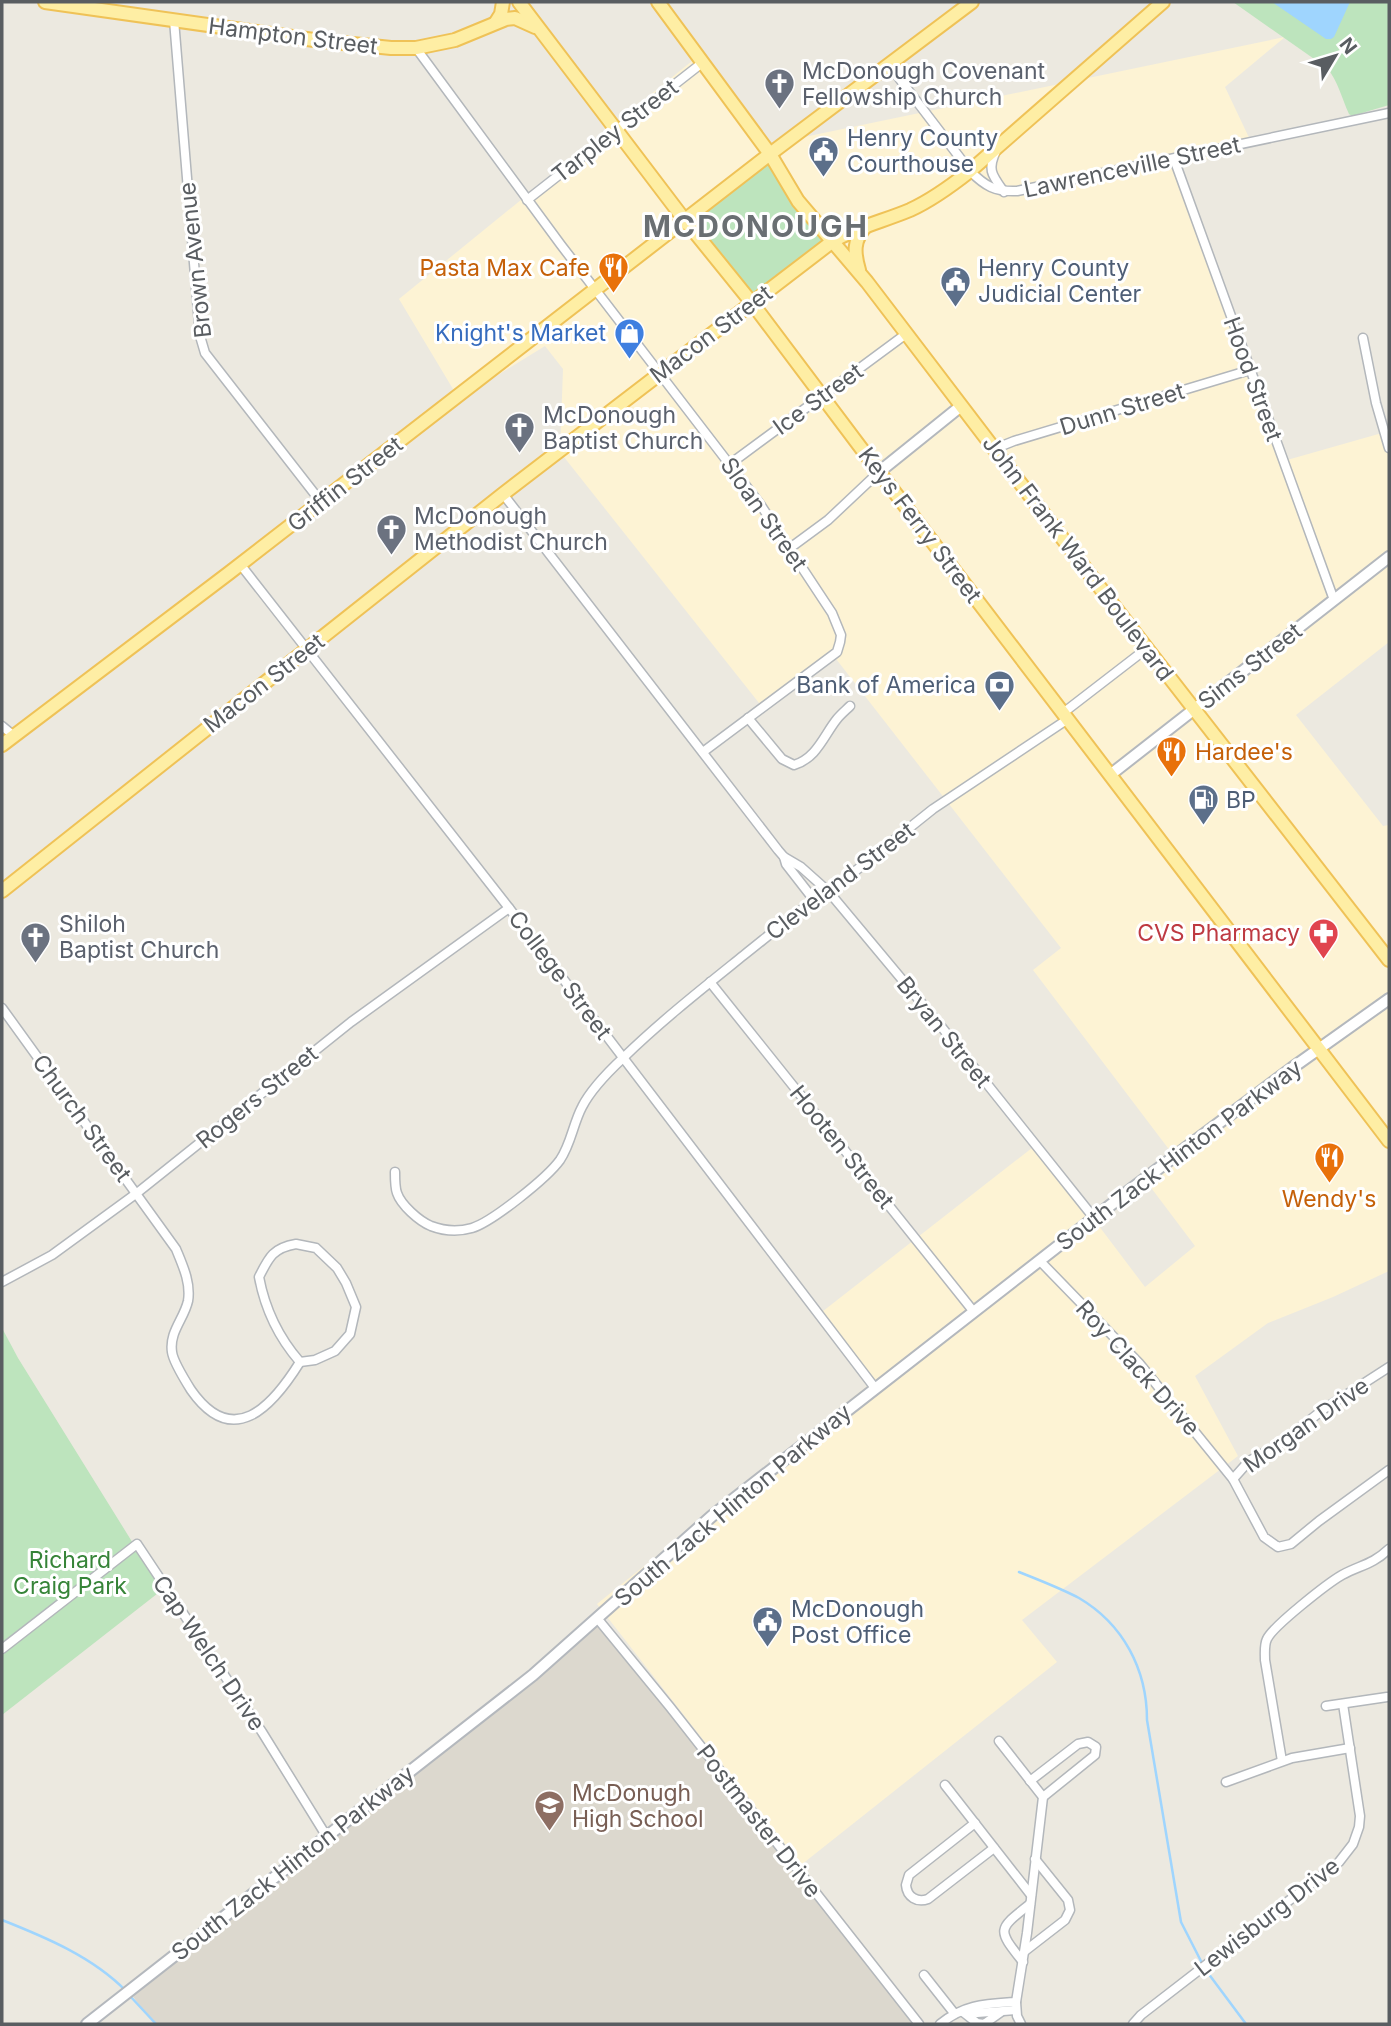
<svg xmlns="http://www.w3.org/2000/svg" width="1391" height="2026" viewBox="0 0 1391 2026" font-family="Inter,sans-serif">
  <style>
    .commercial { fill: #fdf3d4 }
    .education { fill: #dcd8ce }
    .green { fill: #bde4bd }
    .water { fill: #9fd5fe }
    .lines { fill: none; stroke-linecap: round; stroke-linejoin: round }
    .stream { stroke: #9fd5fe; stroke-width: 2.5 }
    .minor-casing { stroke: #b3b7bb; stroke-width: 11 }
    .secondary-casing { stroke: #b4b8bd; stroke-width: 14 }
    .primary-casing { stroke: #efc257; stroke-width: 16 }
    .minor { stroke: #fff; stroke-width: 8 }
    .secondary { stroke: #fff; stroke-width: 10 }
    .primary { stroke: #feeea4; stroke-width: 12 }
    .labels { text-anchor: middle; stroke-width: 6; stroke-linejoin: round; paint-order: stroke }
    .street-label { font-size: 23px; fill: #595d61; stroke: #fff }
    .worship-label { font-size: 23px; fill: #5b616d; stroke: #fff; text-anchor: start }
    .service-label { font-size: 23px; fill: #4e5e75; stroke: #fff; text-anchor: start }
    .food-label { font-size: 23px; fill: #c56008; stroke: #fff; text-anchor: end }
    .shop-label { font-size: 23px; fill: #366cbe; stroke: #fff; text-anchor: end }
    .health-label { font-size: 23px; fill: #be3a42; stroke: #fff; text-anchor: end }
    .park-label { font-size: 23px; fill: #368438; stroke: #fff }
    .education-label { font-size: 23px; fill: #785e54; stroke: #fff; text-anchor: start }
    .district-label { font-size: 30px; font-weight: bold; letter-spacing: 2px; fill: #6a6f73; stroke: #fff }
  </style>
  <rect width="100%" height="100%" fill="#ece9e0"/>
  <!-- commercial -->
  <path class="commercial" d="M1285,37L1225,87L1253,146L1179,166L1280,462L1389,431V642L1296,715L1383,826L1389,825V1271L1333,1297L1268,1323L1195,1376L1238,1456L1022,1620L1057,1662L801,1865L597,1604L872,1382L818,1315L1037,1144L1145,1287L1195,1246L1149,1185L1177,1160L1033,970L1061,948L833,655L763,708L560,452L563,369L545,346L459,399L399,299L692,61L756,147Z"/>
  <!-- education -->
  <path class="education" d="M597,1618L917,2024H156L146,2014L129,1991Z"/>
  <!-- green -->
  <g class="green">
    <path d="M1233,2H1389V105L1352,116L1349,114C1342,99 1338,81 1327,68Z"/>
    <path d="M770,154L833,241L752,303L686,221Z"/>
    <path d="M2,1328L18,1358L162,1590L2,1715Z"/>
  </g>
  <!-- water -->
  <path class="water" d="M1272,2H1350L1334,37L1331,39H1326Z"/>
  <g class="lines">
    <!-- stream -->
    <g class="stream">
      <path d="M1019,1572C1039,1580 1060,1588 1079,1598C1123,1624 1147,1669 1147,1720L1181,1922L1205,1969L1246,2024"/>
      <path d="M2,1920C45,1937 93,1957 126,1991"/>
      <path d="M130,1996L156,2024"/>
    </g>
    <defs>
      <g id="minor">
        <path d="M174,20L200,336L205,353L321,502"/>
        <path d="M416,48L561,245L760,504L832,613L841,635L840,642L837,652L703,752"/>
        <path d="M889,65L970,171C985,186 995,192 1017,191L1389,113"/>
        <path d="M996,151C987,170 992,175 1004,192"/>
        <path d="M1174,159L1334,600"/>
        <path d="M527,200L702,63"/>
        <path d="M1363,338L1376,403L1389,448"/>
        <path d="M994,449L1014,441L1250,370"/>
        <path d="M730,464L906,334"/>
        <path d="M503,494L778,850L784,857L801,867L829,892L940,1025L1094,1218"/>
        <path d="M790,548L828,520L879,472"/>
        <path d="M240,564L509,908L875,1388"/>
        <path d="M1063,713L1146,649"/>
        <path d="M748,718L782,759L794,765C817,758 824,735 837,719C841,714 846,710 850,706"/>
        <path d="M2,726L14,736"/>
        <path d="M784,857L786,864L814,900"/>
        <path d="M710,982L974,1312"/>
        <path d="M2,1008L176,1249C183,1266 191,1283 188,1301C184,1319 169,1332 172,1352C173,1361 186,1382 191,1390C233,1450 272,1407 300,1362"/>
        <path d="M395,1172C395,1179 395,1188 397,1193C401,1205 419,1221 431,1226C444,1231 458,1232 472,1228C492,1222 547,1178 560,1160C571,1144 573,1124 582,1107C591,1089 608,1072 623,1058C661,1021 703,988 744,955C772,933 799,909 829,892L933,809L1068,719"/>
        <path d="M296,1244L316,1248L337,1268L346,1283L356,1307L350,1334L335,1351L315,1360L300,1362C279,1338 265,1309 259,1277C269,1257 273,1248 296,1244Z"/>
        <path d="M1040,1261L1139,1363L1233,1479"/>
        <path d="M2,1282L52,1255L137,1193L351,1022L509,908"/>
        <path d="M1389,1367L1324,1409L1278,1445L1249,1461L1233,1479L1264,1537L1278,1547L1291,1544L1319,1521L1389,1470"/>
        <path d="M597,1618L670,1707L919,2024"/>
        <path d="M2,1649L137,1544L262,1732L327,1837"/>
        <path d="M1326,1706L1387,1697"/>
        <path d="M999,1741L1043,1797L1027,1933L1016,2002L1017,2016L1021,2024"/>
        <path d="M1282,1761L1265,1660C1265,1653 1264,1645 1267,1639C1273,1626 1328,1583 1342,1575C1360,1565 1372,1565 1389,1549"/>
        <path d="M1030,1781L1078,1744L1088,1742L1096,1747L1095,1755L1043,1797"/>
        <path d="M1226,1782L1292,1758L1350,1748"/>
        <path d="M945,1785L1031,1895"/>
        <path d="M975,1823L909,1875L906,1885C907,1897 917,1903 928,1899L994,1848"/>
        <path d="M1025,1951L1065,1920L1070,1910L1068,1900L1035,1859"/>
        <path d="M1023,1962C997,1929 997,1930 1030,1904"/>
        <path d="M924,1975L954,2013"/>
        <path d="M963,2012L977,2013L1016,2010"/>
        <path d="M963,2012L977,2023L984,2024L1001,2012"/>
        <path d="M940,2024C965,2004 985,2004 1016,2002"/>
        <path d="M1133,2024L1141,2015L1339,1862L1353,1844L1359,1827L1360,1816L1343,1704"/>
      </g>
      <g id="secondary">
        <path d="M879,472L961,406"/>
        <path d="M1110,775L1389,557"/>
        <path d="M87,2024L533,1675L712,1516L1130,1190L1292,1068L1389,999"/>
      </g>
      <g id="primary">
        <path d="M45,2L314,40L391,48H416L455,40L506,19L515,18L535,27"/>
        <path d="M519,2L680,214L752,303L864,452L1389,1141"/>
        <path d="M658,2L770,154L798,201L867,282L1114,606L1389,960"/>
        <path d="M496,22L501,14L503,2"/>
        <path d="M859,270C854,253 853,240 866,226"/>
        <path d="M2,745L229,573L770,154L972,2"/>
        <path d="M2,891L503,494L833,241C857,227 884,221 910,210C932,200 951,186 970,171L1163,2"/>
      </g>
    </defs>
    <!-- minor casing -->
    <use href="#minor" class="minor-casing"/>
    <!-- secondary casing -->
    <use href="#secondary" class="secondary-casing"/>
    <!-- primary casing -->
    <use href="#primary" class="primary-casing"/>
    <!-- minor -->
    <use href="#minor" class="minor"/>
    <!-- secondary -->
    <use href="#secondary" class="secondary"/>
    <!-- primary -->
    <use href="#primary" class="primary"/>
  </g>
  <!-- icons -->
  <defs>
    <symbol id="church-pin" viewBox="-11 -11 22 30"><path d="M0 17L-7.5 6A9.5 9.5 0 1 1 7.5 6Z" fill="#6b7280" stroke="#fff"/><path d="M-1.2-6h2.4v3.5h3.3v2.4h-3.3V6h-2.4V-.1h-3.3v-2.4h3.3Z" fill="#fff"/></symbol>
    <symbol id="civic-pin" viewBox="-11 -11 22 30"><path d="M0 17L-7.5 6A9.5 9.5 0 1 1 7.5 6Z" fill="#5c6f8a" stroke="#fff"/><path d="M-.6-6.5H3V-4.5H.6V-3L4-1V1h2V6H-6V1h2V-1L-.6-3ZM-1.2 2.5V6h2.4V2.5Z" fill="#fff"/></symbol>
    <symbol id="restaurant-pin" viewBox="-11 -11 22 30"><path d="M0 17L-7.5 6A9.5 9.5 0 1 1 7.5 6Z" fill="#e8710a" stroke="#fff"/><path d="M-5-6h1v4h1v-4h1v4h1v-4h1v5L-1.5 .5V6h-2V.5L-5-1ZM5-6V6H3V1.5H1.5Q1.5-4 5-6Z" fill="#fff"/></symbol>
    <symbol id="shop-pin" viewBox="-11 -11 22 30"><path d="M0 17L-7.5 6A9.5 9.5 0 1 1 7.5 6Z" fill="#3f7fe0" stroke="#fff"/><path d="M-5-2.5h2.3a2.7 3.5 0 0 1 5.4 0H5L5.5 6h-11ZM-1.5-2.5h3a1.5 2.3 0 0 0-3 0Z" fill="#fff"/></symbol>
    <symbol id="bank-pin" viewBox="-11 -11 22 30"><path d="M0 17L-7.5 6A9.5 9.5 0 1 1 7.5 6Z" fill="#5c6f8a" stroke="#fff"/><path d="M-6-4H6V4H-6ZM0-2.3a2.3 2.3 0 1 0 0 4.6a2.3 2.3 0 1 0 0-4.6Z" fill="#fff"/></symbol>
    <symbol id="fuel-pin" viewBox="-11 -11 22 30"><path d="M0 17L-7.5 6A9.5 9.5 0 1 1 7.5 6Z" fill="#5c6f8a" stroke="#fff"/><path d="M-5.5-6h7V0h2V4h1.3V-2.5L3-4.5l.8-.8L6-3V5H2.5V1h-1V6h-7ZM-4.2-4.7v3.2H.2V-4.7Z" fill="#fff"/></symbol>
    <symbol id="pharmacy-pin" viewBox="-11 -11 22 30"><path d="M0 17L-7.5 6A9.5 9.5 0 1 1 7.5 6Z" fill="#e0444e" stroke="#fff"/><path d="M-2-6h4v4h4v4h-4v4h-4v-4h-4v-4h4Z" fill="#fff"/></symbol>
    <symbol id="school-pin" viewBox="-11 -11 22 30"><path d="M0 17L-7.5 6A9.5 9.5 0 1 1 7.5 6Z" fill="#8d6e63" stroke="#fff"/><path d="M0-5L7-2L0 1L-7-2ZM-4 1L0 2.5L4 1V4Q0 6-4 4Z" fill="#fff"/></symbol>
  </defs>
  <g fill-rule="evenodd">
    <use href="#church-pin" x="762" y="66" width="35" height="47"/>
    <use href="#civic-pin" x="806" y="134" width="35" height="47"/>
    <use href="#restaurant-pin" x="596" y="250" width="35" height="47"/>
    <use href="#civic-pin" x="938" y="264" width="35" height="47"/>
    <use href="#shop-pin" x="612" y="316" width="35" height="47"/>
    <use href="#church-pin" x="502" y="410" width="35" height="47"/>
    <use href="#church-pin" x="374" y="512" width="35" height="47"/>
    <use href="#bank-pin" x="982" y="668" width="35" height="47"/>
    <use href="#restaurant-pin" x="1154" y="734" width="35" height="47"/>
    <use href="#fuel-pin" x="1186" y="782" width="35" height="47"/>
    <use href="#pharmacy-pin" x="1306" y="916" width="35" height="47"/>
    <use href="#church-pin" x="18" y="920" width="35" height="47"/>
    <use href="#restaurant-pin" x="1312" y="1140" width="35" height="47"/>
    <use href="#civic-pin" x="750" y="1604" width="35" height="47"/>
    <use href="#school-pin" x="532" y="1788" width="35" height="47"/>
  </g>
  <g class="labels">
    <!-- street labels -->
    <g class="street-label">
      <text transform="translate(293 36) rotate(7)" y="8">Hampton Street</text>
      <text transform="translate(615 131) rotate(-38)" y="8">Tarpley Street</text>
      <text transform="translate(1132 167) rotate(-12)" y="8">Lawrenceville Street</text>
      <text transform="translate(195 260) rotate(-96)" y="8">Brown Avenue</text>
      <text transform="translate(711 334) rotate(-37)" y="8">Macon Street</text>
      <text transform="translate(1253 379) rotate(70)" y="8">Hood Street</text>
      <text transform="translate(818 399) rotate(-36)" y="8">Ice Street</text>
      <text transform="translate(1122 409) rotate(-17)" y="8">Dunn Street</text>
      <text transform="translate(345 484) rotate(-38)" y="8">Griffin Street</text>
      <text transform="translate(764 514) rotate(55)" y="8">Sloan Street</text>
      <text transform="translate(920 525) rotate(53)" y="8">Keys Ferry Street</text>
      <text transform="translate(1078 558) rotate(53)" y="8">John Frank Ward Boulevard</text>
      <text transform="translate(1250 666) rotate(-38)" y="8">Sims Street</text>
      <text transform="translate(264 683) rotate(-38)" y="8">Macon Street</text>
      <text transform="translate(840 881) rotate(-37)" y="8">Cleveland Street</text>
      <text transform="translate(560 975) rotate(53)" y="8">College Street</text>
      <text transform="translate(944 1032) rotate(51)" y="8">Bryan Street</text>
      <text transform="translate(257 1097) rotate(-39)" y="8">Rogers Street</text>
      <text transform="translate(82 1118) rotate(54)" y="8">Church Street</text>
      <text transform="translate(842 1147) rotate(51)" y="8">Hooten Street</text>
      <text transform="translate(1179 1155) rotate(-37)" y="8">South Zack Hinton Parkway</text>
      <text transform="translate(1138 1368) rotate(48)" y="8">Roy Clack Drive</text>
      <text transform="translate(1306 1425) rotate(-35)" y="8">Morgan Drive</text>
      <text transform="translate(733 1505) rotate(-40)" y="8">South Zack Hinton Parkway</text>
      <text transform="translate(209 1653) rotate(56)" y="8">Cap Welch Drive</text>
      <text transform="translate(759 1821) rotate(52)" y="8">Postmaster Drive</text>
      <text transform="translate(293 1863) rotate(-38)" y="8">South Zack Hinton Parkway</text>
      <text transform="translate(1267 1917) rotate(-38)" y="8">Lewisburg Drive</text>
    </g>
    <!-- worship labels -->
    <g class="worship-label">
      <text x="802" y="79">McDonough Covenant<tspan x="802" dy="26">Fellowship Church</tspan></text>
      <text x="543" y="423">McDonough<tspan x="543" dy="26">Baptist Church</tspan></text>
      <text x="414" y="524">McDonough<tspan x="414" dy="26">Methodist Church</tspan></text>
      <text x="59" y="932">Shiloh<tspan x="59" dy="26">Baptist Church</tspan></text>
    </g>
    <!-- service labels -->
    <g class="service-label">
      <text x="847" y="146">Henry County<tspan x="847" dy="26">Courthouse</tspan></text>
      <text x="978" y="276">Henry County<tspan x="978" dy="26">Judicial Center</tspan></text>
      <text x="976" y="693" text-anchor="end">Bank of America</text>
      <text x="1226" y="808">BP</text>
      <text x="791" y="1617">McDonough<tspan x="791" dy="26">Post Office</tspan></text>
    </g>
    <!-- food labels -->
    <g class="food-label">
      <text x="590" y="276">Pasta Max Cafe</text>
      <text x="1195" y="760" text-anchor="start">Hardee's</text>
      <text x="1329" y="1207" text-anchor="middle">Wendy's</text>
    </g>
    <!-- shop labels -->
    <g class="shop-label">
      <text x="606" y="341">Knight's Market</text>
    </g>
    <!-- health labels -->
    <g class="health-label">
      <text x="1300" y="941">CVS Pharmacy</text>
    </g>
    <!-- park labels -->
    <g class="park-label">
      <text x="70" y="1568">Richard<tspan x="70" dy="26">Craig Park</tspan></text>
    </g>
    <!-- education labels -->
    <g class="education-label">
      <text x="572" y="1801">McDonugh<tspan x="572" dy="26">High School</tspan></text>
    </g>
    <!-- district labels -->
    <g class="district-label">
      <text x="756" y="237">MCDONOUGH</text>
    </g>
  </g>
  <!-- border -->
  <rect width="1391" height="2026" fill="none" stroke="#595d61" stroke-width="7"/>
  <!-- north arrow -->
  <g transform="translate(1335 56) rotate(52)" stroke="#ffffff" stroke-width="5" paint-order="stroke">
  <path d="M0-5L12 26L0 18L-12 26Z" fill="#595d61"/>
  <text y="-10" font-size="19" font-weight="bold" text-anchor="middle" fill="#595d61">N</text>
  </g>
</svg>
